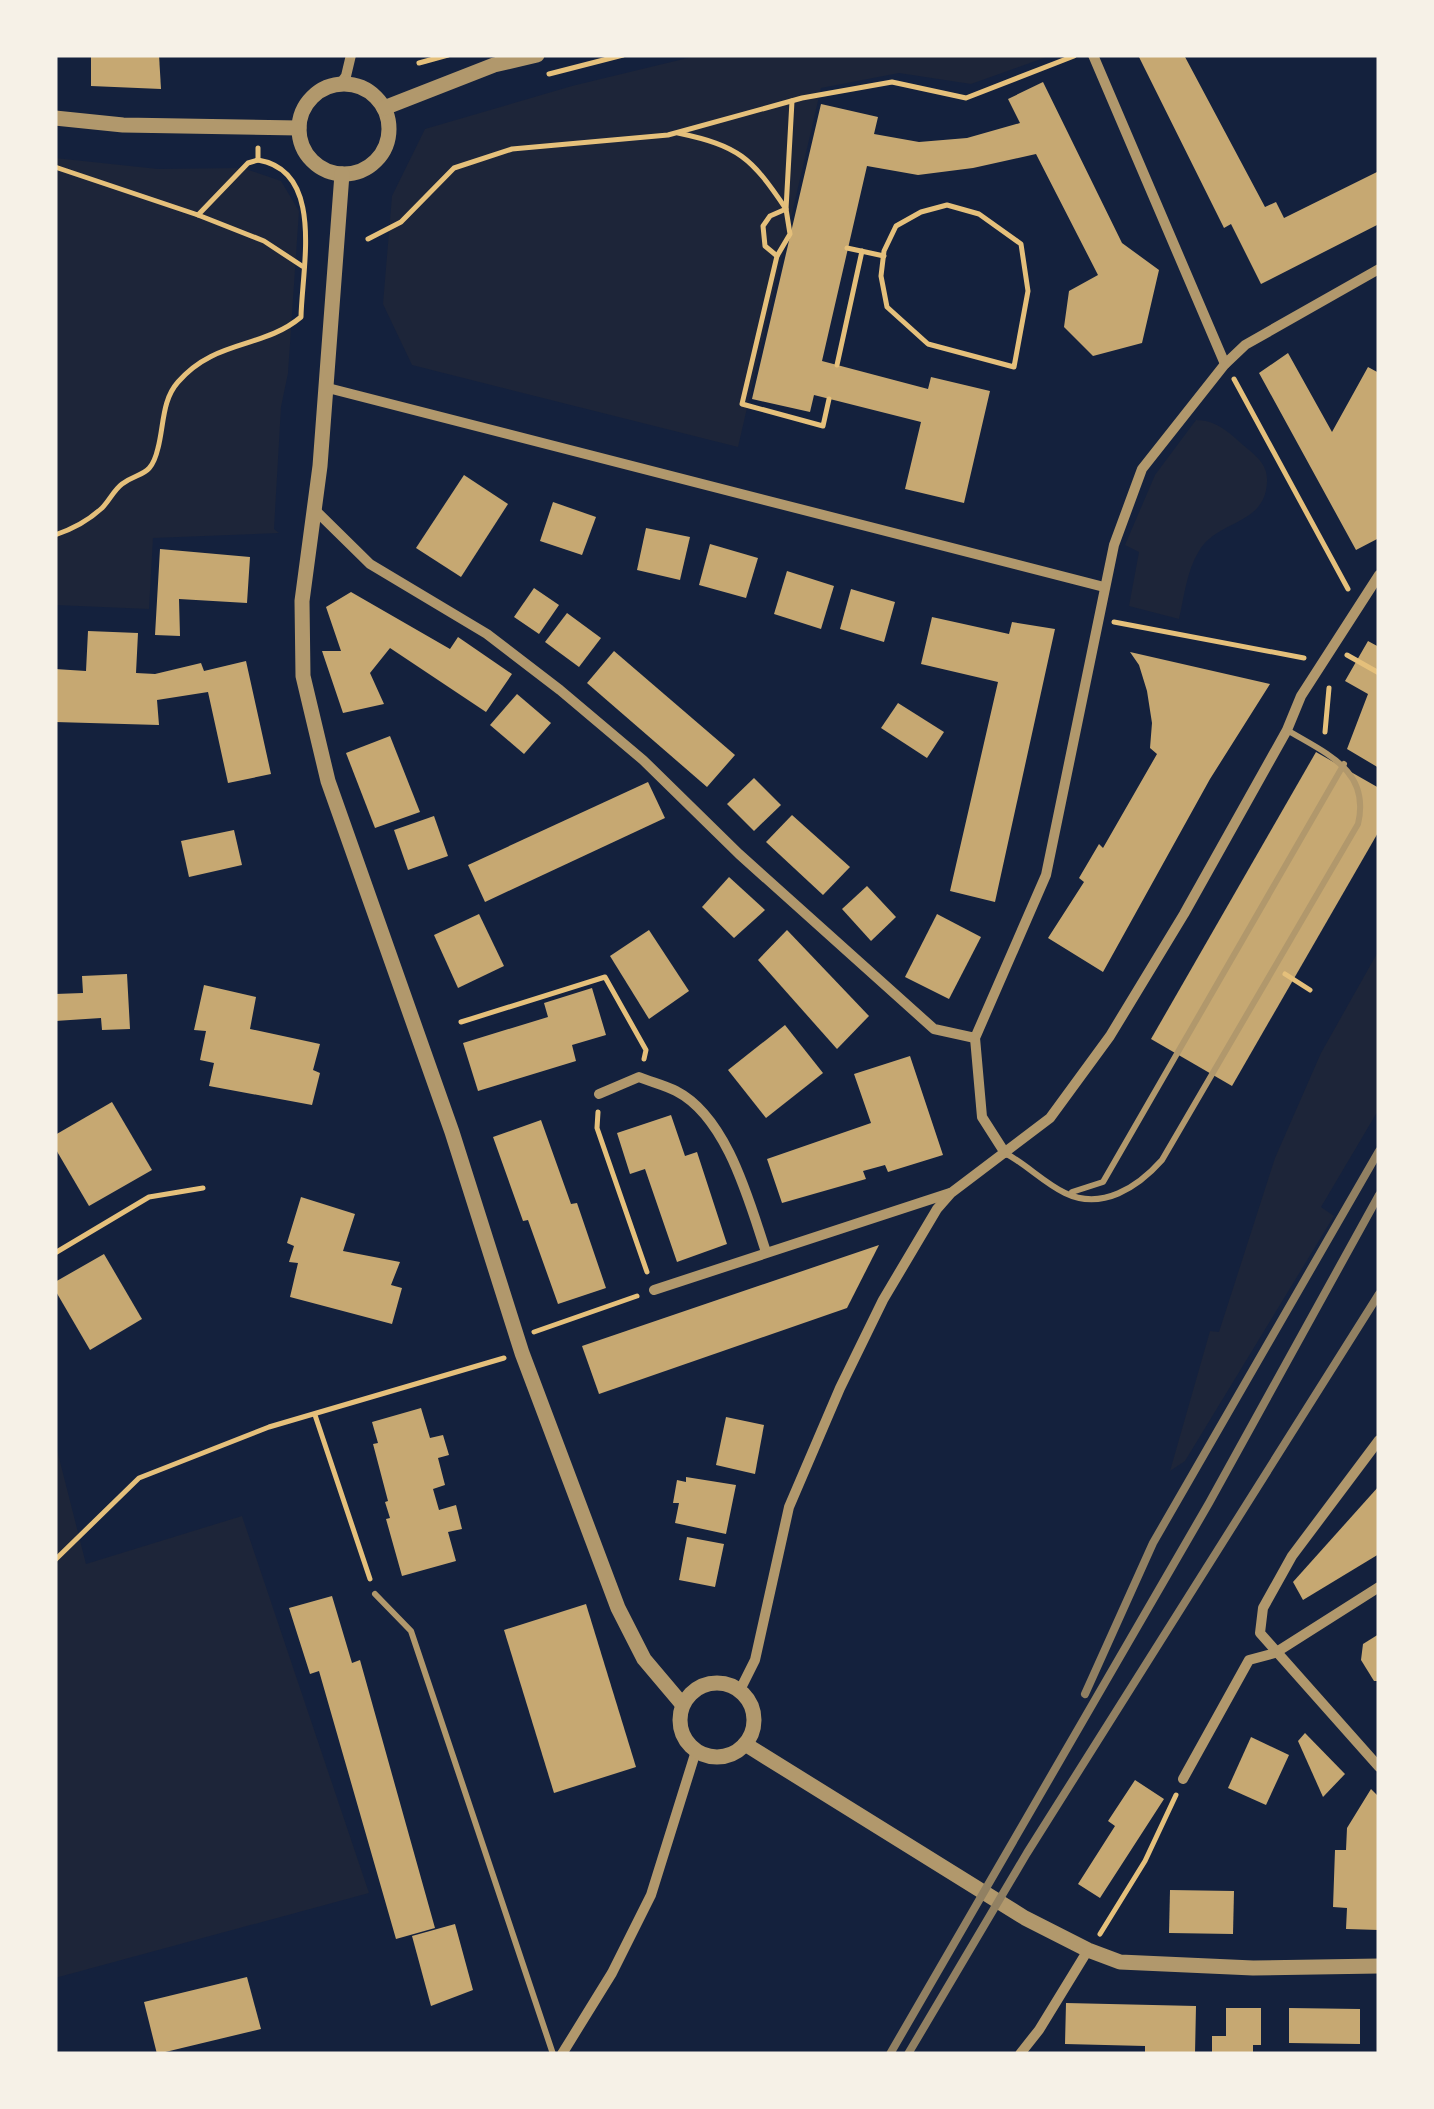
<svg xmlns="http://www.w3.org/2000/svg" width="1434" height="2109" viewBox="0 0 1434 2109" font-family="Montserrat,sans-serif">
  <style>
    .green { fill: #1d2539 }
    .building { fill: #c6a872 }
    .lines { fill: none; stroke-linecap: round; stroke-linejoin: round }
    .path { stroke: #e5c07b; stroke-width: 5 }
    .service { stroke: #b1986c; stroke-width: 6 }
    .minor { stroke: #b1986c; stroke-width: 10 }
    .tertiary { stroke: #b1986c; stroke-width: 15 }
    .rail { stroke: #918062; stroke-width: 8 }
  </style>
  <rect width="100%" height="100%" fill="#14213d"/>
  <!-- green -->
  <g class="green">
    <path d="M700,55H1052L971,84L899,73L821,88L738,447L412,365L383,304L392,196L425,129L572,86Z"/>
    <path d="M55,158L158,169L243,168L281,181L299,211L288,373L281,407L274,529L279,533L153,538L149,609L55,605Z"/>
    <path d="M1196,420C1219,420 1232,436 1249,450C1260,459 1268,468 1267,482C1265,526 1218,519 1199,551C1187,570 1184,597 1179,619L1129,606L1139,552L1125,545L1155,475Z"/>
    <path d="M1379,950V1109L1321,1207L1334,1216L1185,1461L1170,1471L1210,1331L1219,1332L1275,1158L1321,1053Z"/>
    <path d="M55,1442L86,1564L242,1516L369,1893L55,1978Z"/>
  </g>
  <!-- building -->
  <g class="building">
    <path d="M91,55H159L161,89L91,86Z"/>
    <path d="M1138,55H1184L1265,207L1276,202L1284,218L1379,171V224L1261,284L1231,224L1224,228Z"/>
    <path d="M1043,82L1122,243L1159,270L1142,343L1093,356L1064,327L1069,291L1098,275L1036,154L973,168L918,175L867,166L822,361L928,389L931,377L990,391L964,503L905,489L921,422L814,395L810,412L752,399L821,104L878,117L874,134L919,142L967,138L1020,123L1008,99Z"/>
    <path d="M1288,353L1332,432L1368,367L1379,373V538L1356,550L1259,373Z"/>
    <path d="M464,475L508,504L461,577L416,548Z"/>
    <path d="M553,502L596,517L582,555L540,541Z"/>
    <path d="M646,528L690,537L680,580L637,570Z"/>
    <path d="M710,544L758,558L746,598L699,585Z"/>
    <path d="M160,549L250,557L247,603L179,599L180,636L155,635Z"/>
    <path d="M787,571L834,586L821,629L774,614Z"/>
    <path d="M534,588L559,605L539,634L514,617Z"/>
    <path d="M851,589L895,602L884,642L840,629Z"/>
    <path d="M351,592L450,649L458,637L512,674L486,712L390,648L370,673L384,704L343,713L322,651H341L326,607Z"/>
    <path d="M567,613L601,638L579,667L545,642Z"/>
    <path d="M932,617L1009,634L1012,622L1055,629L995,902L950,891L998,682L921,664Z"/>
    <path d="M88,631L138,633L136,673L155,674L201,663L204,671L246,661L271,774L228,783L208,692L157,700L159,725L55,722V669L86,671Z"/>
    <path d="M1368,641L1379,647V768L1347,749L1368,694L1345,681Z"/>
    <path d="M614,651L735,755L707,787L587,683Z"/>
    <path d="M1130,652L1270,684L1210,779L1103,972L1048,938L1084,882L1079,878L1099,844L1103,848L1157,754L1150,748L1152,723L1147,691L1139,665Z"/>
    <path d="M517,694L551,723L524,754L490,725Z"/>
    <path d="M898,703L944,732L927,758L881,728Z"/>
    <path d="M390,736L420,812L375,828L346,753Z"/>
    <path d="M1316,752L1379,788V831L1232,1086L1151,1039Z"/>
    <path d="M754,778L781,805L754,831L727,804Z"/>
    <path d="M648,782L665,818L485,902L468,865Z"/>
    <path d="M792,815L850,867L823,895L766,842Z"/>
    <path d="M434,816L448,856L408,870L394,830Z"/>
    <path d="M234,830L242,865L189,877L181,841Z"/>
    <path d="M729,877L765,910L734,938L702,907Z"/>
    <path d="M867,886L896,917L871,941L842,909Z"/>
    <path d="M479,914L504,966L458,988L434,935Z"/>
    <path d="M937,914L981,937L949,999L905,977Z"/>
    <path d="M649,930L689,991L649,1019L610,956Z"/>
    <path d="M787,930L869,1016L837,1049L758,960Z"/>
    <path d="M127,974L130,1029L102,1030L101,1018L55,1021V994L83,993L82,976Z"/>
    <path d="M204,985L256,997L250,1029L320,1044L313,1070L320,1073L312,1105L209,1086L214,1063L200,1060L206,1031L194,1030Z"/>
    <path d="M592,988L606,1035L572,1045L576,1061L478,1091L463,1043L548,1017L544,1003Z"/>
    <path d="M785,1025L823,1073L766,1118L728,1070Z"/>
    <path d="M910,1056L943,1155L888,1172L885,1165L863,1171L866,1179L782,1203L767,1159L871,1123L854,1074Z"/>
    <path d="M112,1102L152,1170L89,1206L55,1148V1135Z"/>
    <path d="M671,1115L685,1156L697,1152L727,1244L677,1262L645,1169L630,1174L617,1133Z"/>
    <path d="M541,1120L571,1204L577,1203L606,1288L558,1304L528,1220L523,1221L493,1137Z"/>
    <path d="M301,1197L355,1214L343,1251L400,1262L391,1285L402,1288L392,1324L290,1297L298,1263L289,1262L294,1246L287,1243Z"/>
    <path d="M879,1245L847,1308L599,1394L582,1346Z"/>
    <path d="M104,1254L142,1319L90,1350L55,1290V1282Z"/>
    <path d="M421,1408L430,1438L443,1435L449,1455L438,1458L445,1485L433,1489L439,1510L456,1505L462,1529L448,1532L456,1561L402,1576L386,1519L390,1518L385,1502L388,1501L373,1444L378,1443L372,1422Z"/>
    <path d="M726,1417L764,1425L755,1474L716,1465Z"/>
    <path d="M686,1477L736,1485L726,1534L675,1523L679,1503H673L677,1480L686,1482Z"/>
    <path d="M1379,1486V1554L1303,1600L1293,1582Z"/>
    <path d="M687,1537L724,1544L715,1587L679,1580Z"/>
    <path d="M332,1596L352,1663L360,1660L435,1928L396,1939L319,1671L310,1674L289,1608Z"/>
    <path d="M586,1604L636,1767L554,1793L504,1630Z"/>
    <path d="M1379,1634V1681H1374L1361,1660L1363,1644Z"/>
    <path d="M1305,1733L1345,1774L1323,1797L1298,1741Z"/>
    <path d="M1251,1737L1289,1755L1266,1805L1228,1788Z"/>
    <path d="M1135,1780L1164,1799L1100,1898L1078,1884L1115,1826L1108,1821Z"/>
    <path d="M1371,1789L1379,1797V1930L1346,1929L1347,1908L1333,1907L1335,1850H1346L1347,1828Z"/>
    <path d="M1170,1890L1234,1891L1233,1934L1169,1933Z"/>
    <path d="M455,1924L473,1990L431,2006L412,1936Z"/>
    <path d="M247,1977L261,2029L157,2054L144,2002Z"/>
    <path d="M1066,2003L1196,2006L1195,2054H1145V2046L1065,2044Z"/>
    <path d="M1226,2008H1261V2045H1253V2054H1212V2036H1226Z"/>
    <path d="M1289,2008L1360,2009V2044L1289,2043Z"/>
  </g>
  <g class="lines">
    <!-- path -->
    <g class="path">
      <path d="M419,63L448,55"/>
      <path d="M549,74L623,55"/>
      <path d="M678,133C739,146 751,157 786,209L770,216L763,226L765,246L777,256L742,404L823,426L829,399"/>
      <path d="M55,167L198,215L248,163L258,160"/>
      <path d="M947,205L979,214L1021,244L1028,291L1014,367L928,344L887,307L881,276L884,251L896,226L921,212Z"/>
      <path d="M198,215L264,241L302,266"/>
      <path d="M368,239L401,222L454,168L512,149L668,135L802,98L892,82L966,98L1074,56"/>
      <path d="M847,248L884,256"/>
      <path d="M777,256L790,234L786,209L792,101"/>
      <path d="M837,365L862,251"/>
      <path d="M1234,379L1348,589"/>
      <path d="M55,535C73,529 88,521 102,508C109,501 114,490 122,484C140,471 151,478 158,448C164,425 162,400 178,382C215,339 263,349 301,317C302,267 325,171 258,160V148"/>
      <path d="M1114,622L1304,658"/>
      <path d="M1347,655L1379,673"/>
      <path d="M1325,732L1329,688"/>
      <path d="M1285,974L1310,990"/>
      <path d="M461,1022L605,977L646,1050L644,1059"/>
      <path d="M598,1112L597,1128L647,1272"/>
      <path d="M55,1253L149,1197L203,1188"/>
      <path d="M534,1332L637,1296"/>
      <path d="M315,1415L370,1579"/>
      <path d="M55,1560L139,1478L269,1427L504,1358"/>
      <path d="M1100,1934L1145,1861L1176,1795"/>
    </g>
    <!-- service -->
    <g class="service">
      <path d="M1005,1153C1026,1164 1044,1183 1065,1193C1102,1211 1138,1187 1162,1160L1358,824C1371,770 1325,753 1287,730"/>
      <path d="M1072,1192L1103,1182L1344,764"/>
      <path d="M375,1594L411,1631L553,2054"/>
    </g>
    <!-- minor -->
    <g class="minor">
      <path d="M1093,55L1225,364"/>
      <path d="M341,83L346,76L351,55"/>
      <path d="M324,387L1104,587"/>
      <path d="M314,509L370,564L487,634L560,690L643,760L739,854L934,1029L975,1038"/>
      <path d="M599,1094L639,1077C651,1082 664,1085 676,1091C727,1117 749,1201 766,1252"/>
      <path d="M1005,1153L982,1117L975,1038L1046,875L1114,545L1142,469L1225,364L1245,345L1379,269"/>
      <path d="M654,1290L950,1193"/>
      <path d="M1379,1440L1292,1556L1263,1608L1260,1633L1379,1767"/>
      <path d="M740,1690L755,1660L789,1507L840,1388L883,1300L937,1209L951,1193L1050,1118L1110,1036L1184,914L1287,730L1301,696L1379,575"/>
      <path d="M1183,1779L1249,1660L1275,1653L1379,1587"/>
      <path d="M562,2054L612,1973L651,1895L696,1751"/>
      <path d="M1020,2054L1039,2030L1088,1950"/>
    </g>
    <!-- tertiary -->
    <g class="tertiary">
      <circle cx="344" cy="129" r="45"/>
      <path d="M384,108L494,65L537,55"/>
      <path d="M55,118L123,125L299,128"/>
      <path d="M342,174L320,466L302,601L303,676L328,781L452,1132L522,1353L618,1608L644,1659L682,1704"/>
      <circle cx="717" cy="1720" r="37"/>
      <path d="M745,1744L1025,1918L1088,1950L1120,1962L1253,1968L1379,1966"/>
    </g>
    <!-- rail -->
    <g class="rail">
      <path d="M1085,1694L1153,1543L1379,1151"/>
      <path d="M890,2054L1209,1503L1379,1195"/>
      <path d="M908,2054L1027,1853L1379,1294"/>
    </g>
  </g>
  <!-- border -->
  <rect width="1434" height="2109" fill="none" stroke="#f6f1e7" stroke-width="115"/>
</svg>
